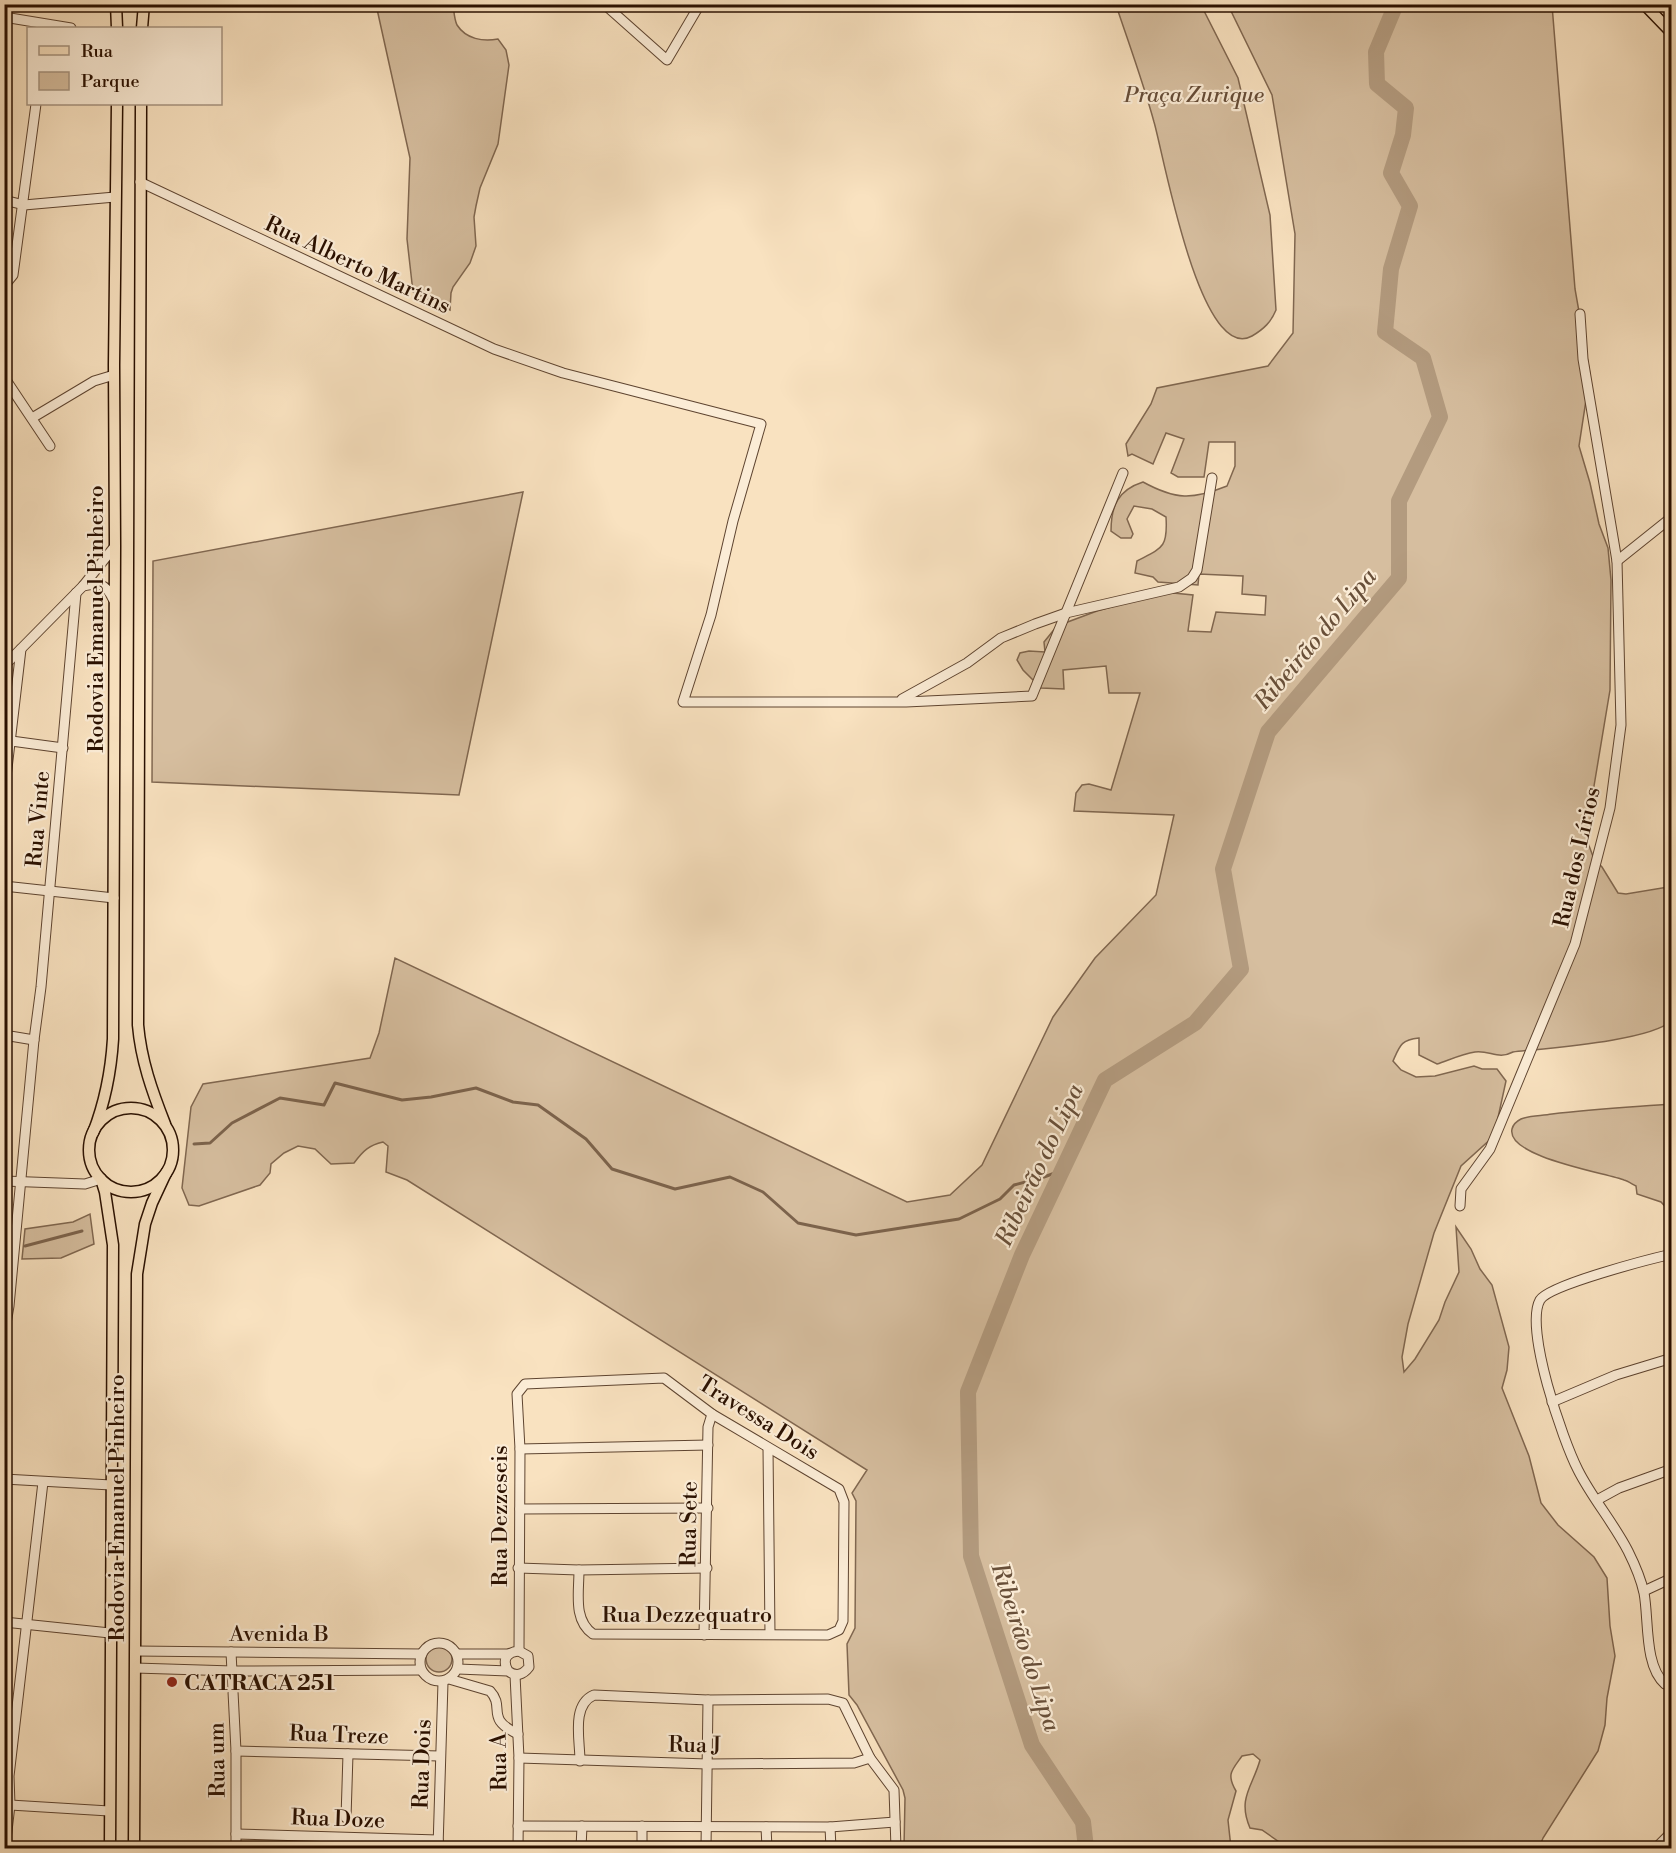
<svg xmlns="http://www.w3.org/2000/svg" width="1676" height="1853" viewBox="0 0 1676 1853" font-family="'Libre Bodoni',serif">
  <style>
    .green { fill: #d6be9f; stroke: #806750; stroke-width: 1.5 }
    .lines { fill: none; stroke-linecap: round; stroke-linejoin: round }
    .stream { stroke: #7c634c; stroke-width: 3 }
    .river { stroke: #b39b7f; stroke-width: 16 }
    .minor-casing { stroke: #5e4430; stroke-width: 11 }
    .major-casing { stroke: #2a1000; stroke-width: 13 }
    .minor { stroke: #fbecd6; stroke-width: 9 }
    .major { stroke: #f9e2c0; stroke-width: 10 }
    .poi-dot { fill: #8f2418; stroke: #fbecd6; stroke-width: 2 }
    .labels { text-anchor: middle; stroke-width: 4.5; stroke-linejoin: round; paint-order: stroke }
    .park-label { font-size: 22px; font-style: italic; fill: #664d38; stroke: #fbecd6 }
    .street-label { font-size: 22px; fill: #2a1000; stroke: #fbecd6 }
    .poi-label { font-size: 22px; font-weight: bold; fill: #2a1000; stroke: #fbecd6; text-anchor: start }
    .water-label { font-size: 24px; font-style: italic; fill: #684f39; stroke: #fbecd6 }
  </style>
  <rect width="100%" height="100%" fill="#f9e2c0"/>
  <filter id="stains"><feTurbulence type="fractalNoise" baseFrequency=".00333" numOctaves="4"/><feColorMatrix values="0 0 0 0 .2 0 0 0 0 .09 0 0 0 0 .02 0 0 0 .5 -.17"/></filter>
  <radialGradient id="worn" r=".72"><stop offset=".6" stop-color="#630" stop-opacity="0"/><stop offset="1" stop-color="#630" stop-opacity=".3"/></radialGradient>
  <!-- green -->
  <g class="green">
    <path d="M379,5H453C454,10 454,19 457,25C466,39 483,42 498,39L506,50L509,65L498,144L480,188L476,206L474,217L476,246L470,263L453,287L451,293L450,310L413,292L407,239L410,158L377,9Z"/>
    <path d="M1116,5H1201L1238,78L1270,215L1276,310C1271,322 1264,329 1252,336C1200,365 1163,152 1154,122C1143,82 1129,44 1116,5Z"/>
    <path d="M1228,5H1552L1575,289L1590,374L1579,446L1590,483L1599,524L1608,548L1611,580L1610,690L1593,792L1588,843L1594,859L1602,867L1618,893L1626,894L1668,887L1671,889V1021C1650,1041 1547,1048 1513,1052C1498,1060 1490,1050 1475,1052C1462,1054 1449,1060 1437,1064L1419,1055V1038C1401,1040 1400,1045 1393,1061L1401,1070L1416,1077L1435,1076L1474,1066L1482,1069H1497L1506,1081L1494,1136L1461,1166L1434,1233L1408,1324L1402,1357L1404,1372L1415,1359L1439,1320L1445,1302L1459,1272L1456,1227L1471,1249L1480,1269L1492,1285L1509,1347L1507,1370L1502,1388L1529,1456L1541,1503L1558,1525L1594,1557L1607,1578L1610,1626L1615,1656L1607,1698L1605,1725L1598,1751L1543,1838L1539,1848H1288L1262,1830L1250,1828C1237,1798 1253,1786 1260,1760L1253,1754L1242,1756C1232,1770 1226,1774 1236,1791L1228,1820L1231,1848H904L905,1798L903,1790L857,1705L849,1695L847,1644L855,1628L856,1501L852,1493L867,1470L407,1180L386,1172L388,1146L383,1142C369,1145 363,1151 354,1163L331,1164L315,1149L298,1146L284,1153L271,1164L270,1173L260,1185L199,1206L189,1205L182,1188L191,1107L203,1084L370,1058L379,1033L395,958L907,1202L950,1195L982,1165L1053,1017L1095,958L1156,895L1174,815L1074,811L1076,793L1082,785L1089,784L1111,790L1140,693H1109L1106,666L1063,670L1064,689L1041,688L1023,670L1017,660L1020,653L1029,651L1045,652L1044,642L1057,626L1097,611L1163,592L1193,595L1188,631L1211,632L1216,612L1265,615L1266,596L1242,594L1243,576L1199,574L1198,585L1158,582L1153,577L1135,573L1137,561C1162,548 1168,548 1166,517L1152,509L1134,506L1127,519L1133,534L1131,538H1121L1111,531C1111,506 1118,490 1143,482C1176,500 1192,500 1227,486L1235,466V442H1209L1204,477H1178L1171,473L1184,439L1166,433L1153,464L1132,454L1128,456L1126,444L1151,404L1157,388L1268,366L1293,333L1295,234L1272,95Z"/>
    <path d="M523,492L459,795L152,782L153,561Z"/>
    <path d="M1671,1104V1213L1661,1202L1637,1194L1636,1186C1632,1184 1628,1181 1624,1180C1606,1173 1506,1157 1512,1129C1513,1125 1517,1121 1521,1119C1530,1115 1542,1116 1552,1114C1592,1109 1632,1107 1671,1104Z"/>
    <path d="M90,1214L94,1244L61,1258L22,1259L25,1229L73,1222Z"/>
    <circle cx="439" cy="1659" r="13"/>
  </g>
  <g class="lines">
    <!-- stream -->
    <g class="stream">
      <path d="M194,1144L210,1143L232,1123L280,1098L324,1105L335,1083L402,1100L431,1097L476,1088L513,1102L538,1105L586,1139L612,1169L675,1189L730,1177L763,1192L798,1223L856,1235L959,1219L1000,1199L1014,1185L1044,1177L1063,1170"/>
      <path d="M25,1246L82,1231"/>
      <path d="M4,1248L6,1247"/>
    </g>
    <!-- river -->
    <path class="river" d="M1086,1848L1083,1822L1032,1745L971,1556L968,1392L1022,1255L1105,1080L1195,1023L1241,969L1223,869L1268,732L1399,578V501L1440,417L1423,358L1385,332L1391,269L1410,206L1391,173L1403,135L1406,108L1377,84L1376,52L1396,4"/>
    <defs>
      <g id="minor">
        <path d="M604,4L667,60L700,4"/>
        <path d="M4,17L71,28"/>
        <path d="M140,182L494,349L563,373L761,424L733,521L711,615L683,702H906L1032,696L1123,473"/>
        <path d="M4,200L24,205L115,197"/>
        <path d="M4,286L13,275L36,104"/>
        <path d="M4,377L50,446"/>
        <path d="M32,418L94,381L114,375"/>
        <path d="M1617,561L1672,517"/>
        <path d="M83,586C100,582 106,584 113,599"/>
        <path d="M4,666L83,586L115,546"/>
        <path d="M902,699L967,663L1001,638L1035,624L1066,613L1179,587L1192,578L1197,570L1212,478"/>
        <path d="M4,740L63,748"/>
        <path d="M4,794L21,649"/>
        <path d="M4,886L114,898"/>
        <path d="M4,1035L34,1040"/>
        <path d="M4,1181L85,1184L101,1179"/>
        <path d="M1460,1206L1461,1189L1490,1149L1575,944L1610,808L1621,725L1617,561L1583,359L1580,314"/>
        <path d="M1672,1254C1650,1259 1549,1285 1540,1300C1524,1328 1563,1441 1578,1470C1592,1498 1613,1522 1628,1551C1634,1563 1641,1579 1644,1593C1649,1619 1644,1666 1665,1684L1672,1683"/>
        <path d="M4,1335L9,1306L34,1040L41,987L76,593"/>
        <path d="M1552,1402L1616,1375L1672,1358"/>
        <path d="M768,1448L770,1634"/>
        <path d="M520,1449L708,1445"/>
        <path d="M4,1479L111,1485"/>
        <path d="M1597,1500L1619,1488L1672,1469"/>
        <path d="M520,1509L708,1508"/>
        <path d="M518,1568L579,1570L707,1568"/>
        <path d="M1644,1591L1672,1578"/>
        <path d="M4,1622L110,1633"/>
        <path d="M704,1635L708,1427L712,1414"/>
        <circle cx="439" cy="1662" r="19"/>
        <path d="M135,1651L422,1654"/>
        <path d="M519,1651L520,1449L517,1394L525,1384L664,1378L712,1414L839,1489L844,1502L843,1621L839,1630L828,1635L593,1634C573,1620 579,1593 579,1570"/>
        <path d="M231,1652L236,1751V1848"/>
        <path d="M457,1654H509"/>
        <path d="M135,1668L233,1671L421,1670"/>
        <path d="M458,1669L508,1671C516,1677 523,1675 529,1667L528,1656L519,1651C506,1652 502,1660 508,1671"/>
        <path d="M515,1675L519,1758L518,1848"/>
        <path d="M449,1679L490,1691C506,1708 484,1718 518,1734"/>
        <path d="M236,1751L440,1756"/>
        <path d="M519,1758L708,1764L854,1763L870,1758"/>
        <path d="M580,1761C580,1740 571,1705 594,1695L708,1700L828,1699L843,1703L870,1758L894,1790L896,1848"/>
        <path d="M10,1805L109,1811"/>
        <path d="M346,1818L348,1754"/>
        <path d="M518,1826L830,1827L895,1822"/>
        <path d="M642,1826V1848"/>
        <path d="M766,1827L767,1848"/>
        <path d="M830,1827L831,1848"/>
        <path d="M236,1834L438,1840"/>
        <path d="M5,1848L10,1805L9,1776L43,1482"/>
        <path d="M438,1848L443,1682"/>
        <path d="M581,1848L582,1826"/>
        <path d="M706,1848L708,1700"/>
        <path d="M1656,1848L1672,1832"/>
      </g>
      <g id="major">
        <path d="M116,4L117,28"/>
        <path d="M1644,4L1672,33"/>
        <path d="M142,28L144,4"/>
        <path d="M141,104L138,1025C141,1060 152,1091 165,1124"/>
        <circle cx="131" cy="1150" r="42"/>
        <path d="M93,1133C105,1102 111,1072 113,1039L115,546L114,365L117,104"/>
        <path d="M101,1179L105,1192L113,1245L110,1848"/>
        <path d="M134,1848L137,1274L145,1224L152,1203L166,1173"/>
      </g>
    </defs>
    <!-- minor casing -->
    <use href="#minor" class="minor-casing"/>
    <!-- major casing -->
    <use href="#major" class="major-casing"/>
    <!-- minor -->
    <use href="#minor" class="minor"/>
    <!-- major -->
    <use href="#major" class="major"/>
  </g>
  <!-- markers -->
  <circle class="poi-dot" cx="172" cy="1682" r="6"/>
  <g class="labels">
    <!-- park labels -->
    <g class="park-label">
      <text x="1194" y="102">Praça Zurique</text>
    </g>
    <!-- street labels -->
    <g class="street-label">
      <text transform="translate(358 264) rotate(25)" y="8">Rua Alberto Martins</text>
      <text transform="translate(95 619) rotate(-90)" y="8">Rodovia Emanuel Pinheiro</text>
      <text transform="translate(37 819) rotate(-85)" y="8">Rua Vinte</text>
      <text transform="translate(1576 857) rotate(-77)" y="8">Rua dos Lírios</text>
      <text transform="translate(759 1417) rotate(32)" y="8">Travessa Dois</text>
      <text transform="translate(116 1508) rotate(-90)" y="8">Rodovia Emanuel Pinheiro</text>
      <text transform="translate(499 1516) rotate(-90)" y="8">Rua Dezzeseis</text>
      <text transform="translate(688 1524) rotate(-89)" y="8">Rua Sete</text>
      <text x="687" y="1622">Rua Dezzequatro</text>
      <text x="279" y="1641">Avenida B</text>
      <text transform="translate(339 1734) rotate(2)" y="8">Rua Treze</text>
      <text transform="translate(695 1744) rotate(1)" y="8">Rua J</text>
      <text transform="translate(216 1760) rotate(-91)" y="8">Rua um</text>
      <text transform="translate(498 1762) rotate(-91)" y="8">Rua A</text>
      <text transform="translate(421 1764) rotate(-88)" y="8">Rua Dois</text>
      <text transform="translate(338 1818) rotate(2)" y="8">Rua Doze</text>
    </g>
    <!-- poi labels -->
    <g class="poi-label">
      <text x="184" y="1690">CATRACA 251</text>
    </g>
    <!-- water labels -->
    <g class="water-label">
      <text transform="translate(1315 639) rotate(-50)" y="8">Ribeirão do Lipa</text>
      <text transform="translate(1039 1165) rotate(-65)" y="8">Ribeirão do Lipa</text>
      <text transform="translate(1026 1647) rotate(72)" y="8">Ribeirão do Lipa</text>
    </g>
  </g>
  <!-- margin -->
  <rect width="1676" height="1853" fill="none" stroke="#f9e2c0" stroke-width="24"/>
  <rect x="6" y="6" width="1664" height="1841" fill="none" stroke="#2a1000" stroke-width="3"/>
  <rect x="12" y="12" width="1652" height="1829" fill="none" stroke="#2a1000" stroke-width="1.5"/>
  <!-- legend -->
  <rect x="27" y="27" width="195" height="78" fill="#fbecd6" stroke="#a79480" stroke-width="1.5"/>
  <rect x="39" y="46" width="30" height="9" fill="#f9e2c0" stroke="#a79480" stroke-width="1.5"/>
  <text x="81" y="57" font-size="18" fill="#2a1000">Rua</text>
  <rect x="39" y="72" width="30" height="18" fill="#d6be9f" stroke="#a79480" stroke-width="1.5"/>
  <text x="81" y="87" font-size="18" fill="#2a1000">Parque</text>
  <rect width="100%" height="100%" filter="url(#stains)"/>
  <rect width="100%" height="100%" fill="url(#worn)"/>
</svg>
